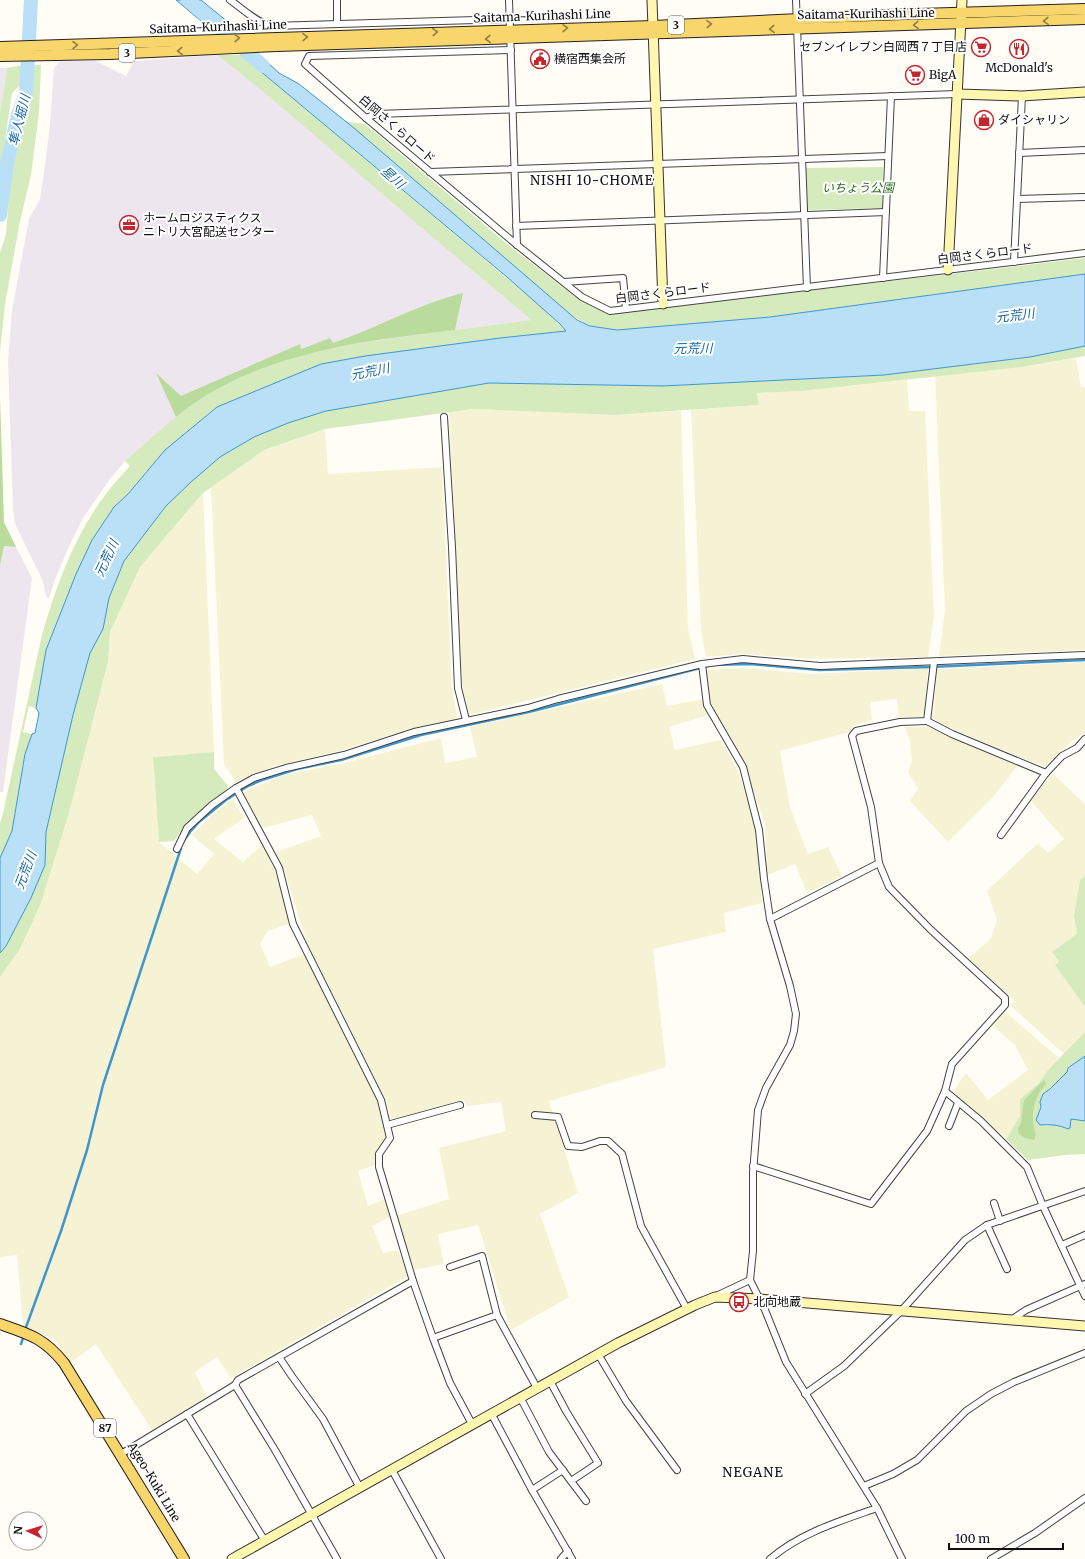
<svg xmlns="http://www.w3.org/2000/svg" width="1085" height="1559" viewBox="0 0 1085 1559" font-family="Merriweather,'Noto Sans JP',serif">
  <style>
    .industrial { fill: #eee6ef }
    .farmland { fill: #f6f3d4 }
    .green { fill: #d5ebbd }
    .forest { fill: #b9dc9c }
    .water { fill: #b9e0f7; stroke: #3f96cf }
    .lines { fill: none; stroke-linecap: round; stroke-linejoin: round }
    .stream { stroke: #3f96cf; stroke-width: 2.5 }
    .river { stroke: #b9e0f7; stroke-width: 14 }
    .street-casing { stroke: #444; stroke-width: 8 }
    .secondary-casing { stroke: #333; stroke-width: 11 }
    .primary-casing { stroke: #222; stroke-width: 12 }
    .street { stroke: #fff; stroke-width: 6 }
    .secondary { stroke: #fff6b0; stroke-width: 9 }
    .primary { stroke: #f9d66b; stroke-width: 10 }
    .oneway { stroke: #917d42 }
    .labels { text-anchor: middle; stroke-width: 4; stroke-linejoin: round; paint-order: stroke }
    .shield { fill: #fff; stroke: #585858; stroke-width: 1 }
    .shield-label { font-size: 11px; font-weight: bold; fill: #111 }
    .street-label { font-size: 12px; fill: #111; stroke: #fff }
    .poi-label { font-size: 12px; fill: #111; stroke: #fff; text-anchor: start }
    .park-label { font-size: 12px; font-style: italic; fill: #2f6b1f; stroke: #fff }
    .water-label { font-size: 13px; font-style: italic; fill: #1768a6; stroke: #fff }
    .neighbourhood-label { font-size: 13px; letter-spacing: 1px; fill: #111; stroke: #fff }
  </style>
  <rect width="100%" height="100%" fill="#fffdf5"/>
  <!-- industrial -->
  <g class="industrial">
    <path d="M217,55L256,84L329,146L390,201L531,320L431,333L185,410L125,461L110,479L83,518L71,542L55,579L49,598H47L42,579L15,524L13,509L8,361L12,310L29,219L40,199L45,165L50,125L54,68L60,61H96L126,76L134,61Z"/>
    <path d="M0,68H7L0,114Z"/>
    <path d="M4,546L16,547L32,578L3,792H0V566Z"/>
  </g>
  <!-- farmland -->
  <g class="farmland">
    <path d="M1076,358L1081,387H1085V650L939,656L945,610L935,376L1022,367Z"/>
    <path d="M907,380L909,411H925L934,616L928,657L813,659L741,654L706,657L701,630L691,410L759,405L757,393L802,391Z"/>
    <path d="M473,409L614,415L681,411L688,629L695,659L469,715L462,684L449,412Z"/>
    <path d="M325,429L328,474L442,467L452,688L457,719L413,728L343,750L275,766L236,782L224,764L211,487L264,450Z"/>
    <path d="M203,493L214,752L153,757L159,842L197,874L214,854L192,835L210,817L232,799L244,818L214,839L243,862L262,845L277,876L291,923L268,931L260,944L270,967L304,954L376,1096L387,1138L376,1154L375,1165L358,1171L368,1206L385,1199L390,1217L372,1226L383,1253L398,1250L408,1276L231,1378L217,1357L195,1372L207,1397L152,1430L96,1344L70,1363L55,1340L23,1326L17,1255L0,1257V977L20,949L41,903L69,813L108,662L110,632L140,567Z"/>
    <path d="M1085,662V733L1073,740L1044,767L938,723L933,718L937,669Z"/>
    <path d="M741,668L813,674L928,668L924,713L919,717H899L897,699L870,702L872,720L853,726L850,732L780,751L790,808L808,854L828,847L842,876L807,893L795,864L767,875L765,823L744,764L711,704L706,670Z"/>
    <path d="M662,684L667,706L703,699L708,715L669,727L675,750L721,740L737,769L757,826L762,903L724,913L726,932L653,949L666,1067L549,1101L578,1193L540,1214L569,1297L511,1330L478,1225L438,1234L444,1264L414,1270L396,1216L449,1199L439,1148L506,1131L501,1102L467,1106L464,1100L392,1121L385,1098L306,940L286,876L276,852L321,836L312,815L263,828L241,793L281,776L344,763L441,738L445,763L477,757L470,727Z"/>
    <path d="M905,727H928L1018,765L993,797L948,842L910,801L918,789L908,772L912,761L910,741Z"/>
    <path d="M1052,773L1085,804V875L1080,880L1074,916L1077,934L1059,961L1055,965L1085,1007V1032L1064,1054L1010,1005L1015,1001L968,958L990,940L997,920L987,891L1038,843L1048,853L1064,839L1031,801Z"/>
    <path d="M1004,1011L1059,1058L1048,1070L1038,1084L1020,1099V1116L1006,1139L952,1093L966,1073L988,1100L1028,1070L1015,1045L992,1025Z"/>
  </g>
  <!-- green -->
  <g class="green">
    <path d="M217,55H241L539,305L566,331L500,338L365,356L165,450L128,494L114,507L76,574L46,650L36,708L29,706L23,732L32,734L25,754L12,831L0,858V823L3,813L42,635C56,586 75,534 106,494C113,484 122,475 130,466L125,461C152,438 177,413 208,394C266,359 335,346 401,337C445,331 488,326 531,320C484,280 436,241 389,200C332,151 277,101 217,55Z"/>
    <path d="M23,65L22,83L12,93L0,174V114L7,68Z"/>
    <path d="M32,65H41L39,113L31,175L20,221L5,304L0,352V253L6,234L11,172L21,126L30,96Z"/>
    <path d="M342,121L365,124L507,244L578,299L610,314L1085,258V274L770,317L617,330L591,326L569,314Z"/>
    <path d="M883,167L882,208L806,210L804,168Z"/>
    <path d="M1085,346V356L1022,367L802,391L757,393L759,405L614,415L473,409L325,429L264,450L203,493L140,567L110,632L108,662L69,813L41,903L20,949L0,977V953L6,946L31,898L45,865L46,832L73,715L90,653L103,629L109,598L124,561L166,506L191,482L220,457L254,437L288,423L326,411L489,383L663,386L884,375L1030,357Z"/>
    <path d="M214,752V769L228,786L227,790L184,826L174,841L159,842L153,757Z"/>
    <path d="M1085,875V1007L1055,965L1059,961L1052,952L1077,934L1074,916L1080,880Z"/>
    <path d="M1085,1032V1154L1065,1155L1028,1160L1006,1139L1020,1116V1099L1038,1084L1048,1070Z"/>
  </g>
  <!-- forest -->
  <g class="forest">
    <path d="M463,293L455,330C360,341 252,354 176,417L156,373L181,396L300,344L301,349L330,338L333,343C377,328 418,304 463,293Z"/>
    <path d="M0,397L4,522L16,547L4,546L0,566Z"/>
    <path d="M1044,1080L1046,1084C1033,1098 1030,1117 1036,1135L1034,1140L1025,1138L1018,1133V1128L1021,1123L1024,1100Z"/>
  </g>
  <!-- water -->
  <g class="water">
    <path d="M176,0H201L239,31L214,32Z"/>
    <path d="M257,53L279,73L299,84L354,128L577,320L590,326L617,330L770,317L1085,274V346L1030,357L884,375L663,386L489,383L326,411L288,423L254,437L220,457L191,482L166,506L124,561L109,598L103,629L90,653L73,715L46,832L45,865L31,898L6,946L0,953V858L12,831L25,754L32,734L35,733L39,713L36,708L46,650L76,574L92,540L114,507L128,494L165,450L217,407L321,364L365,356L500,338L566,331L560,324L507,277L241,55Z"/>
    <path d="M1085,1056V1121L1071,1119L1070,1128L1068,1129C1060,1125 1048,1124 1040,1125L1036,1120L1041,1107L1040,1102L1043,1094L1050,1089L1067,1072L1068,1068Z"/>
  </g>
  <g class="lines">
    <!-- stream -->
    <g class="stream">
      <path d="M183,842L190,832L199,822L226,800L248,786L262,780L297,769L341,760L421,735L533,711L712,665L750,664L819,670L930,667L1085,660"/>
      <path d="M25,1330L61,1231L87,1150L103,1085L181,848"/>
      <path d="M21,1344L24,1335"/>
    </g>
    <!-- river -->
    <g class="river">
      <path d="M188,0L263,66"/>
      <path d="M0,215L7,164L18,115L26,94L31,0"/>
    </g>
    <defs>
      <g id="street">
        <path d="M230,0C243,9 256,22 271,26L510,19"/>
        <path d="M337,0V24"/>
        <path d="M509,0L517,245"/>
        <path d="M796,0L807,288"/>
        <path d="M511,50L309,56L305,64L366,118L517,245L582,297L610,311L1085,253"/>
        <path d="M366,118L376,114L957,94"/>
        <path d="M1019,153L1085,150"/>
        <path d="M430,172L888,156"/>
        <path d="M1017,199L1085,197"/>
        <path d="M516,226L886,212"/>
        <path d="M1014,262L1022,96"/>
        <path d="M883,278L891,96"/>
        <path d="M564,282L623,278L626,309"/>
        <path d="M444,417L452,547L458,688L466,720"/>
        <path d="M702,664L707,705L743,767L759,830L764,879L770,919L790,986L796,1014L794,1031L790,1045L766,1088L758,1110L753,1173V1251L750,1280L765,1310L786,1362L877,1508L902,1559"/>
        <path d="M927,721L952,734L1046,773"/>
        <path d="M236,788L279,868L293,924L381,1100L390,1138L379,1154V1167L413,1281L433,1338L450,1383L472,1424"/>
        <path d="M1001,835L1046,773L1062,756L1077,748L1085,739"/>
        <path d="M177,849L187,828L212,805L236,788L254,778L286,768L344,755L414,732L528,708L558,699L702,664L743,659L820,666L1085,655"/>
        <path d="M770,919L879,863"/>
        <path d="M945,1091L981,1121L1027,1167L1043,1206L1085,1296"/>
        <path d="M535,1115L558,1117L568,1146L582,1147L600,1141H608L622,1154L641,1226L687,1309"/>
        <path d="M387,1125L460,1105"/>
        <path d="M949,1126L958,1103"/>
        <path d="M753,1166L871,1204L927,1131L945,1091L952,1064L1005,1005V998L930,929L889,887L879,863L871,807L852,736L856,731L900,722L927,721L934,662"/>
        <path d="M994,1203L1000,1221"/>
        <path d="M987,1225L1007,1269"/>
        <path d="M1062,1245L1085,1235"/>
        <path d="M716,1296L750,1280"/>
        <path d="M497,1315L537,1388"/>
        <path d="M1011,1320L1026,1310L1085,1284"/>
        <path d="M433,1338L497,1315L482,1256L450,1267"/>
        <path d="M598,1354L626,1401L677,1470"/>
        <path d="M279,1357L291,1375L323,1419L360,1488"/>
        <path d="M550,1381L566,1411L598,1463L571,1481"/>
        <path d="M235,1385L275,1450L337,1559"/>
        <path d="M805,1394L844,1366L901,1311L965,1240L987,1225L1085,1191"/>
        <path d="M520,1397L549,1452L586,1501"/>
        <path d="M491,1413L532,1490L572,1559"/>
        <path d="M187,1414L265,1541"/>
        <path d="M121,1454L235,1385L238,1380L413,1281"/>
        <path d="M392,1470L441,1559"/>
        <path d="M864,1486L893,1474L917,1460L966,1411L991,1394L1014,1382L1085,1353"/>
        <path d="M532,1490L563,1470"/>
        <path d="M561,1559L568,1551"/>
        <path d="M770,1559C800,1533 840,1521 877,1508"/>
        <path d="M991,1559L1035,1533L1085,1498"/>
      </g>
      <g id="secondary">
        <path d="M652,0L663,304"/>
        <path d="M957,94L1022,96L1085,92"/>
        <path d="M948,270L962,0"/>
        <path d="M232,1559L618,1343L695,1305L715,1297L760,1299L1085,1326"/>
      </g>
      <g id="primary">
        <path d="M0,47L653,26L886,15L1085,9"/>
        <path d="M0,56L110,54L277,46L1085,19"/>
        <path d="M0,1324C29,1334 44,1338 64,1363L184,1559"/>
      </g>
    </defs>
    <!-- street casing -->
    <use href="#street" class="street-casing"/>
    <!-- secondary casing -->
    <use href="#secondary" class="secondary-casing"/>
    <!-- primary casing -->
    <use href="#primary" class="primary-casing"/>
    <!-- street -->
    <use href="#street" class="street"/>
    <!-- secondary -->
    <use href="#secondary" class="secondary"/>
    <!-- primary -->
    <use href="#primary" class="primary"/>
  </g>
  <!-- one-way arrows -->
  <defs><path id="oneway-chevron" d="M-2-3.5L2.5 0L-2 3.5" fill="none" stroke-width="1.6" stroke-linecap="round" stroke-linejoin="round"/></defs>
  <g class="oneway">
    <use href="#oneway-chevron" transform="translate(1046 21) rotate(178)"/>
    <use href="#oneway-chevron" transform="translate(709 24) rotate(-3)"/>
    <use href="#oneway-chevron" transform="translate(916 25) rotate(179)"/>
    <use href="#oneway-chevron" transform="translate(565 28) rotate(-1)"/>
    <use href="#oneway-chevron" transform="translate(772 29) rotate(178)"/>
    <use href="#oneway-chevron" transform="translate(435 32) rotate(-2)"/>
    <use href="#oneway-chevron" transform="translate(305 37) rotate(-1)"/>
    <use href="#oneway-chevron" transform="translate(237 38) rotate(-2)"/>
    <use href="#oneway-chevron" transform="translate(488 39) rotate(178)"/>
    <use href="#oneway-chevron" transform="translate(75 45) rotate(-1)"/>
    <use href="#oneway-chevron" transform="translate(180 51) rotate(177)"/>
  </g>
  <!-- icons -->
  <defs>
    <symbol id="supermarket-ring" viewBox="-11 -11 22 22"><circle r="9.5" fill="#fff" stroke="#c4262e" stroke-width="1.5"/><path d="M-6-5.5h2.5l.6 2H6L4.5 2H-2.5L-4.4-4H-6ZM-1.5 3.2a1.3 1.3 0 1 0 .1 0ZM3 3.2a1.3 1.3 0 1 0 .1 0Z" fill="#c4262e"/></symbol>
    <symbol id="restaurant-ring" viewBox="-11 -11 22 22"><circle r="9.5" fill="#fff" stroke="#c4262e" stroke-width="1.5"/><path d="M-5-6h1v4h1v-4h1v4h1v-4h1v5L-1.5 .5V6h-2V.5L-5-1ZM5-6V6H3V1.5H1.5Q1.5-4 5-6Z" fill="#c4262e"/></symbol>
    <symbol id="civic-ring" viewBox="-11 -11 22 22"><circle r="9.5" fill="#fff" stroke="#c4262e" stroke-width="1.5"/><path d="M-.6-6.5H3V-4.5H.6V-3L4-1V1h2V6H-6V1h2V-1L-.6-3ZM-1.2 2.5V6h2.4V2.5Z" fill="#c4262e"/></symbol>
    <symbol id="shop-ring" viewBox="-11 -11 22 22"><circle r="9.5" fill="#fff" stroke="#c4262e" stroke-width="1.5"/><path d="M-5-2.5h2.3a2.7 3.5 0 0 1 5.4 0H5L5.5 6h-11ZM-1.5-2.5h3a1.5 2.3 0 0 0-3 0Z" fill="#c4262e"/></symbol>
    <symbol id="office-ring" viewBox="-11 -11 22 22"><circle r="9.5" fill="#fff" stroke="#c4262e" stroke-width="1.5"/><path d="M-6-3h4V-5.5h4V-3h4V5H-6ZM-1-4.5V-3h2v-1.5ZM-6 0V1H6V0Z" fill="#c4262e"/></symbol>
    <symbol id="bus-ring" viewBox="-11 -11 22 22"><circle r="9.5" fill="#fff" stroke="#c4262e" stroke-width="1.5"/><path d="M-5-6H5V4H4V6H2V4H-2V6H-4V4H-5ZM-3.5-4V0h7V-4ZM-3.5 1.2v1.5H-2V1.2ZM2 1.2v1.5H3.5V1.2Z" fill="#c4262e"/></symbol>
  </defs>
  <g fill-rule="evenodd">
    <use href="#supermarket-ring" x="970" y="36" width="22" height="22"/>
    <use href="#restaurant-ring" x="1008" y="38" width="22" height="22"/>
    <use href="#civic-ring" x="529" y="48" width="22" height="22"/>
    <use href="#supermarket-ring" x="904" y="64" width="22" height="22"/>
    <use href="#shop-ring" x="973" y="109" width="22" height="22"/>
    <use href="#office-ring" x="118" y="214" width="22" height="22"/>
    <use href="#bus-ring" x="728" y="1291" width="22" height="22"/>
  </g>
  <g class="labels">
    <!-- shield labels -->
    <g class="shield">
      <rect x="668" y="16" width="16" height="18" rx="3"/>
      <rect x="119" y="44" width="16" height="18" rx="3"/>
      <rect x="94" y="1419" width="22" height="18" rx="3"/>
    </g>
    <g class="shield-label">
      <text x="676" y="29">3</text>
      <text x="127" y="57">3</text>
      <text x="105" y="1432">87</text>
    </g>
    <!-- street labels -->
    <g class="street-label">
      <text transform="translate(866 14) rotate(-1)" y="4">Saitama-Kurihashi Line</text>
      <text transform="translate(542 16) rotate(-2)" y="4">Saitama-Kurihashi Line</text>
      <text transform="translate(218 27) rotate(-2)" y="4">Saitama-Kurihashi Line</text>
      <text transform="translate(397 129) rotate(41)" y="4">白岡さくらロード</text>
      <text transform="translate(985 254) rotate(-7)" y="4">白岡さくらロード</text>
      <text transform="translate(663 293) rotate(-7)" y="4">白岡さくらロード</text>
      <text transform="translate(154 1482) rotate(59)" y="4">Ageo-Kuki Line</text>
    </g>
    <!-- poi labels -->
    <g class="poi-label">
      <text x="967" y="51" text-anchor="end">セブンイレブン白岡西７丁目店</text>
      <text x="554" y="63">横宿西集会所</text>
      <text x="1019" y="72" text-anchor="middle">McDonald's</text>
      <text x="929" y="79">BigA</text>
      <text x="998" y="124">ダイシャリン</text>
      <text x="143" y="222">ホームロジスティクス<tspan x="143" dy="14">ニトリ大宮配送センター</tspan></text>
      <text x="753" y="1306">北向地蔵</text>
    </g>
    <!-- park labels -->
    <g class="park-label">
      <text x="858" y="192">いちょう公園</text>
    </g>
    <!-- water labels -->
    <g class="water-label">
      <text transform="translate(19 120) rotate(-76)" y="5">隼人堀川</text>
      <text transform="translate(393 177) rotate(41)" y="5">星川</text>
      <text transform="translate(1015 315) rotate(-7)" y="5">元荒川</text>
      <text transform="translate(693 348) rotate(-1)" y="5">元荒川</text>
      <text transform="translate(370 371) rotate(-11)" y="5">元荒川</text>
      <text transform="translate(106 558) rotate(-65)" y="5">元荒川</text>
      <text transform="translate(25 870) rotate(-69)" y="5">元荒川</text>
    </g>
    <!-- neighbourhood labels -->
    <g class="neighbourhood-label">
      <text x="592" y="185">NISHI 10-CHOME</text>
      <text x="753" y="1477">NEGANE</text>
    </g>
  </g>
  <!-- north arrow -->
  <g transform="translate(28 1531) rotate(274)"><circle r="19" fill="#ffffff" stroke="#a0a0a0"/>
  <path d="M0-3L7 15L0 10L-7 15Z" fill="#c4262e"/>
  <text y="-6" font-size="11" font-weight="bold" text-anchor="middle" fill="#111111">N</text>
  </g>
  <!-- scale -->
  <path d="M949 1543v6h114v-6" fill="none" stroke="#111111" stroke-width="2"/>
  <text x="955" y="1543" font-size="12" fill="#111111" stroke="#ffffff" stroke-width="3" paint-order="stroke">100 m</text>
</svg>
